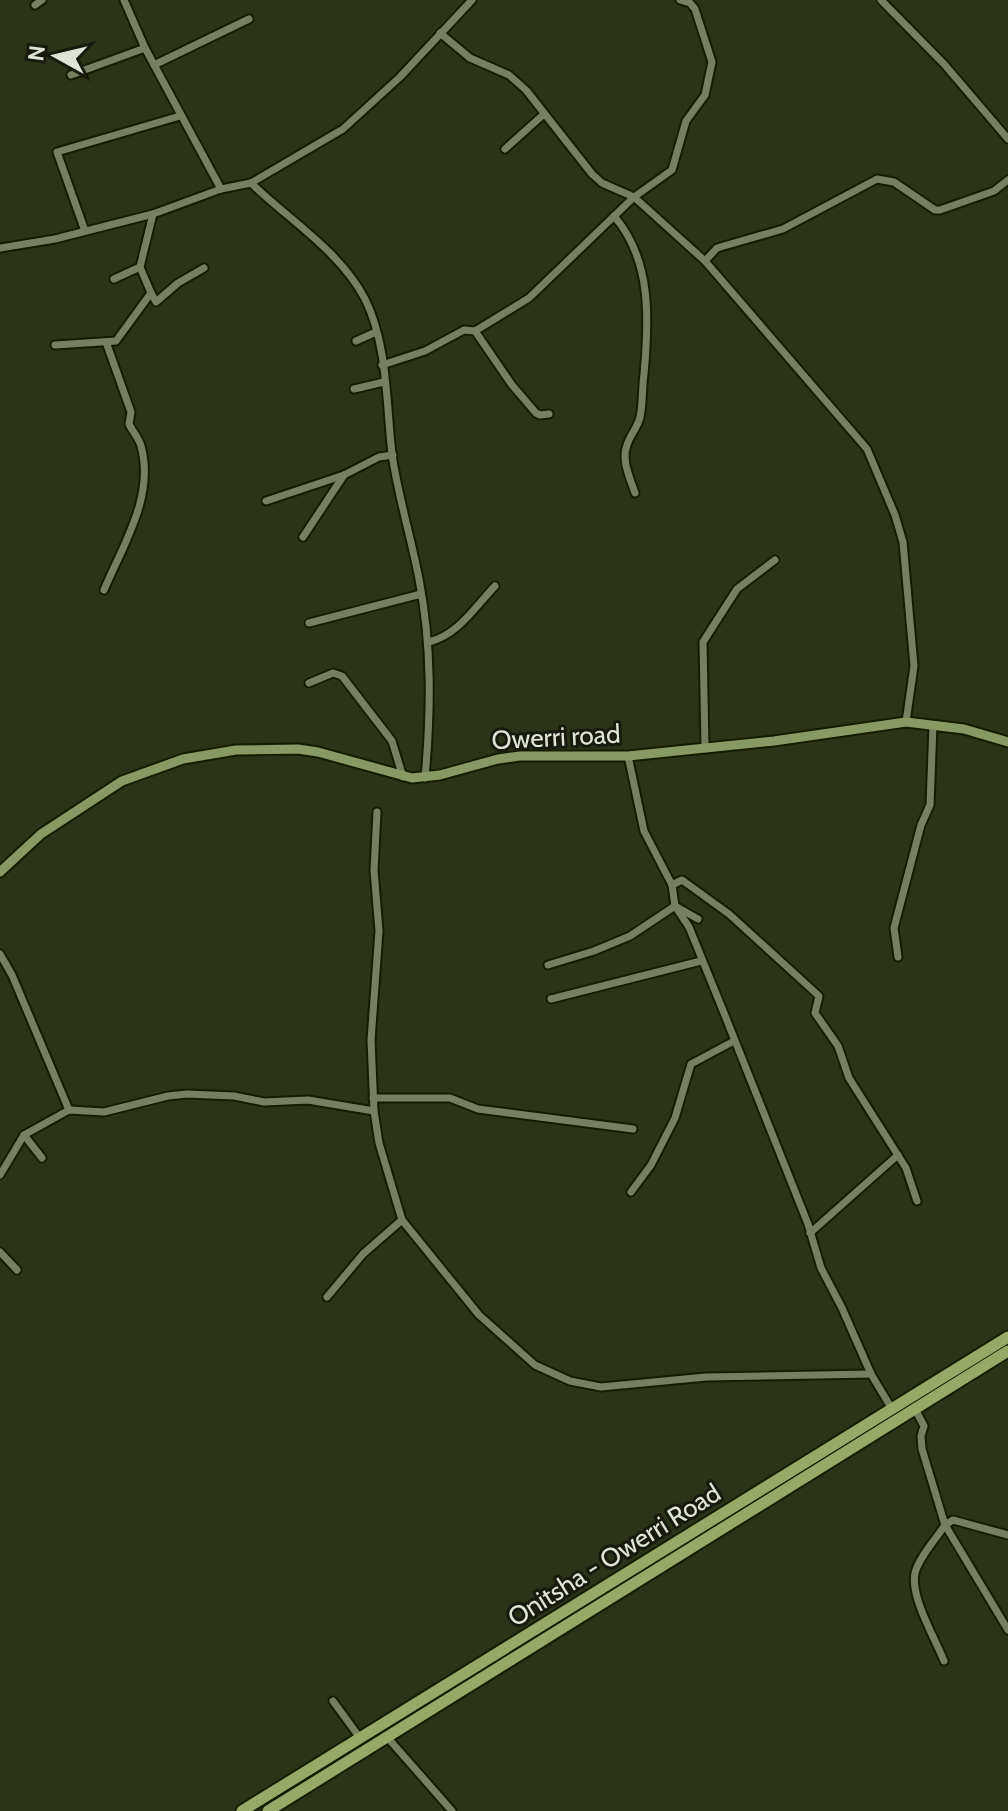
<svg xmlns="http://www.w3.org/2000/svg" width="1008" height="1811" viewBox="0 0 1008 1811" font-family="Cabin,sans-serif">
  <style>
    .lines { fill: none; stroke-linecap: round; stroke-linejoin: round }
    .minor-casing { stroke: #151c01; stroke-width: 11 }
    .major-casing { stroke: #151c01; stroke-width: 13 }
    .highway-casing { stroke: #151c01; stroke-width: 15 }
    .minor { stroke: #768060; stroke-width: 7 }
    .major { stroke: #899964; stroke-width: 9 }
    .highway { stroke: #96a966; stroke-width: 11 }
    .labels { text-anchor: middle; stroke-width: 6; stroke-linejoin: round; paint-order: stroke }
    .street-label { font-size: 26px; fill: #dfe5d3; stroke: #171a0d }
  </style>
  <rect width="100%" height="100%" fill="#2c3417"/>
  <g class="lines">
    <defs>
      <g id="minor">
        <path d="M124,0L145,48L221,189"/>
        <path d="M881,0L944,64L1008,139"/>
        <path d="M35,5L42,0"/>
        <path d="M440,33L470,58L509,75L526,90L592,174L602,183L634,197L705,261L867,449L895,515L903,542L914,666L906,722"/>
        <path d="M154,65L249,19"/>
        <path d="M71,75L145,48"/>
        <path d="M505,149L544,114"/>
        <path d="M251,183C289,220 340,251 365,299C388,345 386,404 392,454C398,496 411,537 419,579C432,646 431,710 425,778"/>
        <path d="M614,216C652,260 649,320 644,374C642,388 643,404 640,417C638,427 630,435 627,445C621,460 630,478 635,493"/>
        <path d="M85,231L57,152L180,116"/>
        <path d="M0,248L55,239L153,214L221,189L251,183L343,129L400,77L472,0"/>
        <path d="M705,261L717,248L783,229L877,179L894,182L935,210H940L994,191L1008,180"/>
        <path d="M114,279L140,267L153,214"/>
        <path d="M151,293L156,302L178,283L204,268"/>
        <path d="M475,331L529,298L634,197L672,170L686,121L705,95L712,62L695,9L690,3L680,0"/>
        <path d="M356,341L376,332"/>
        <path d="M55,345L116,341L151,293L140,267"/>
        <path d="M382,365L425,351L464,330L475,331L512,385L536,413L540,415L549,414"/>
        <path d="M354,389L384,382"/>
        <path d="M266,501L344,475L379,457L393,455"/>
        <path d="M303,537L344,475"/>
        <path d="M104,590C123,545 155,496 141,446C139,438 132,431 129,424L131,412L106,342"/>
        <path d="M309,623L421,594"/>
        <path d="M429,642C458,635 475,607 495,586"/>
        <path d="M309,683L333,673L342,676L392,741L403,777"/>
        <path d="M705,747L703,642L737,589L775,560"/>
        <path d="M628,756L644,831L672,885L675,906L689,927L724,1013L808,1224L821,1268L842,1308L871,1374L892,1409"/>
        <path d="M377,812L374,870L379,931L371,1040L374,1111L379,1143L402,1220L479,1315L535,1365L570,1381L601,1387L706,1377L871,1374"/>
        <path d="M672,885L682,880L729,914L819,996L815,1013L838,1046L849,1078L906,1168L917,1201"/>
        <path d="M0,954L12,975L69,1110"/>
        <path d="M898,957L894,928L921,825L930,805L933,725"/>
        <path d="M548,965L594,951L630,936L675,906L698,919"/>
        <path d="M551,999L701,961"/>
        <path d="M373,1098H450L478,1109L633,1129"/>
        <path d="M24,1135L42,1158"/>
        <path d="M0,1175L24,1135L69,1110L104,1112L168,1096L187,1094L234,1096L264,1102L308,1100L374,1111"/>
        <path d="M631,1192L651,1165L675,1118L691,1064L734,1041"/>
        <path d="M810,1233L898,1155"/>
        <path d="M0,1252L17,1270"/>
        <path d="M327,1297L363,1254L402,1220"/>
        <path d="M915,1409L924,1426L921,1436L922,1449L945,1525L1008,1630"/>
        <path d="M944,1661C935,1638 910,1597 915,1573C919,1557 936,1539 945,1525L953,1520L1008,1535"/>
        <path d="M333,1701L360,1738"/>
        <path d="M387,1737L452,1811"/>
      </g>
      <path id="major" d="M0,872L41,834L122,781L183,759L236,750L298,749L318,752L412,778L440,775L498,759L520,756H628L774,741L906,722L964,729L1008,742"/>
      <g id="highway">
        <path d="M242,1811L1008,1337"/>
        <path d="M268,1811L1008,1351"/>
      </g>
    </defs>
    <!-- minor casing -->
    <use href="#minor" class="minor-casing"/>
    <!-- major casing -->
    <use href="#major" class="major-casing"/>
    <!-- highway casing -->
    <use href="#highway" class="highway-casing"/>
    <!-- minor -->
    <use href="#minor" class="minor"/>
    <!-- major -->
    <use href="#major" class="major"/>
    <!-- highway -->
    <use href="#highway" class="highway"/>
  </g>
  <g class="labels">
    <!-- street labels -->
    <g class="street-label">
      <text transform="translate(556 737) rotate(-3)" y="9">Owerri road</text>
      <text transform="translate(614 1555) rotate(-32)" y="9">Onitsha - Owerri Road</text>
    </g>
  </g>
  <!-- north arrow -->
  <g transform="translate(56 56) rotate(278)" stroke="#171a0d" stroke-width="6" paint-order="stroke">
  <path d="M0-6L14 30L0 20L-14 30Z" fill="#dfe5d3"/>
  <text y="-12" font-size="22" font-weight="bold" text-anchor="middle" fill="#dfe5d3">N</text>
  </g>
</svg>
